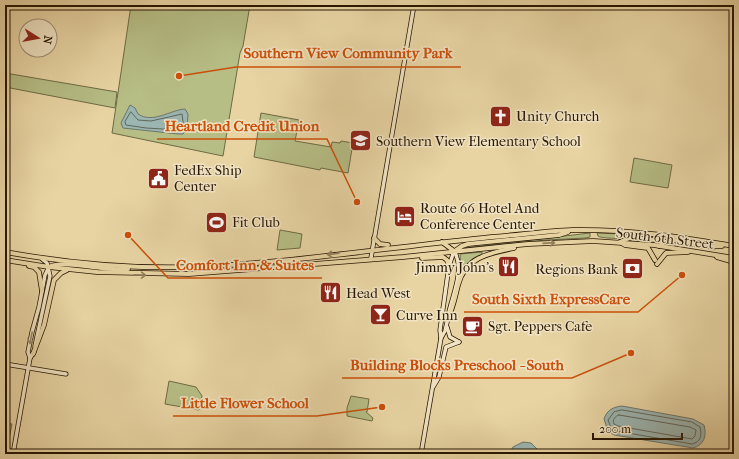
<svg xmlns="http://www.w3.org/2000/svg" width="739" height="459" viewBox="0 0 739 459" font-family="'IM FELL French Canon',serif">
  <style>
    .green { fill: #b6bd85; stroke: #6e6a44 }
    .water { fill: #9bb5b1; stroke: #6d756b }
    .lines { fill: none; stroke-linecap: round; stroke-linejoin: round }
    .shore { stroke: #61665a; stroke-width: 1 }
    .secondary-casing { stroke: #271602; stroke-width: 5 }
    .primary-casing { stroke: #271602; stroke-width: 5.5 }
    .secondary { stroke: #f0e3c3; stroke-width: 3.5 }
    .primary { stroke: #e8d4a3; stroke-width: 4 }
    .oneway { stroke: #917e5b }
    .oneway2 { stroke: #96876c }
    .labels { text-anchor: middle; stroke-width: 3; stroke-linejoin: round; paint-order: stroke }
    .poi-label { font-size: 14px; fill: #271602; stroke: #f0e3c3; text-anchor: start }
    .street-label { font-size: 14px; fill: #271602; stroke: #f0e3c3 }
    .leader { fill: none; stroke: #cb4f0a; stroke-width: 1.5 }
    .callout-dot { fill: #cb4f0a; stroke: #f0e3c3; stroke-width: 1.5 }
    .callout-label { font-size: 15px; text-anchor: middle; font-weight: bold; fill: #cb4f0a; stroke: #f0e3c3; stroke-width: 3; stroke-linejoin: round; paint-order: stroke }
  </style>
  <rect width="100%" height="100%" fill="#e8d4a3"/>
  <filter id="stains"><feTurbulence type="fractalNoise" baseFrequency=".005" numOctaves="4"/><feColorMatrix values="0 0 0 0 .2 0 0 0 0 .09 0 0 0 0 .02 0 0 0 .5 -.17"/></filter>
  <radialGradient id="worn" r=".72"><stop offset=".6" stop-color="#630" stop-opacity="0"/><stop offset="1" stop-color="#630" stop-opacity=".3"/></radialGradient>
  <!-- green -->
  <g class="green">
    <path d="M131,5H250L243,46L240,53L223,156L112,133Z"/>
    <path d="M5,73L117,92L115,108L5,87Z"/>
    <path d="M261,113L299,120L295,141L331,147L332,142L340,143L341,141L353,143L348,173L321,168L320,170L254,157Z"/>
    <path d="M634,158L672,165L668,188L630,182Z"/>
    <path d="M280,230L302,234L300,248L277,250Z"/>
    <path d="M590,233V237L585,238L546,240L464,248Z"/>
    <path d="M597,233L647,235L655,238C645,238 603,240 598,236Z"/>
    <path d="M482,252V254L472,259L463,270L461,269L460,254Z"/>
    <path d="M169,381L196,387L202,396L199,410L165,404Z"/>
    <path d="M351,396L369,399L367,412H366L373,418L372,421L347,416V408Z"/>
    <path d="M5,423L12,424L6,454H5Z"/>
  </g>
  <!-- water -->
  <g class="water">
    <path d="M130,105L135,108L138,114C153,124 170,110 185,109L188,114L187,130L183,134H178L123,128L121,123Z"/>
    <path d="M622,406L693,419L704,425C707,436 704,445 693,448L614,435L608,431L604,419C607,410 613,407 622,406Z"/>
    <path d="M523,442L531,443L542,454H509L513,447Z"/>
  </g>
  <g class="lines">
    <!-- shore -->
    <g class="shore">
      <path d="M131,112L138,120L151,121L182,114L184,129L180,130L146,128L126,125L125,122Z"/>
      <path d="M622,410L692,422L700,427C702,435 701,442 692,444L616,431L611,428L608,420L614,412Z"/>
      <path d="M619,415L690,427L696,430L695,436L692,439L618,426L614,424C612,420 615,416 619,415Z"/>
    </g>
    <defs>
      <g id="secondary">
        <path d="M371,258L414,5"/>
        <path d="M449,312C453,294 465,269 454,251"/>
        <path d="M447,327L450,337L459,342"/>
        <path d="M441,338L445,331L448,318"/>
        <path d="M35,346L50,276L47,263L42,259"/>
        <path d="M30,358L28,352L32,332L39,307L45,275L49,267"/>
        <path d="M5,364L66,374"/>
        <path d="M433,387L439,377L446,347L459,342"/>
        <path d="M13,454L30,358L34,352"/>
        <path d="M421,454L441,338L440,330L449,266L454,251"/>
      </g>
      <g id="primary">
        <path d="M374,238L380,244L388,245"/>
        <path d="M622,241L630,238L656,240L661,235"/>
        <path d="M442,242L454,251"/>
        <path d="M620,242L625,245L648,248L655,260"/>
        <path d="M659,246C669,234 693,245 706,246C711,247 717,246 722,246"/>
        <path d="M455,251L462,246L468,244L559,235L568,232"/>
        <path d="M5,252C67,263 129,269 192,267C292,263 392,247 492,237C519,235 546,231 573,230C628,229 681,237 734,246"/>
        <path d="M717,257L734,262"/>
        <path d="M422,258L443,257L447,260L449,266"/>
        <path d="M5,260L49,267L97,272L189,274L403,257L528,244L593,241L654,245L734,258"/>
        <path d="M657,264L666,253L688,252"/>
        <path d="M29,266L34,267L39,272L42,291"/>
        <path d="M49,267C65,259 107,272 128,269"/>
        <path d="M447,320C453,309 455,297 458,285C465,257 490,253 514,248"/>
        <path d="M33,354L44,325L54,280L61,273L67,270"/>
      </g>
    </defs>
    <!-- secondary casing -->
    <use href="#secondary" class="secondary-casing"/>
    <!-- primary casing -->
    <use href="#primary" class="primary-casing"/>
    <!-- secondary -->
    <use href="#secondary" class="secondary"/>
    <!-- primary -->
    <use href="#primary" class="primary"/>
  </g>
  <!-- one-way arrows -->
  <defs><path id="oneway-shaft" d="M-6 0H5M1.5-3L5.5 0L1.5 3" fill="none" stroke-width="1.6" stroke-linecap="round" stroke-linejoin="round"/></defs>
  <g class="oneway">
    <use href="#oneway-shaft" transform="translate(549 243) rotate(-4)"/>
    <use href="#oneway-shaft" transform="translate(333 254) rotate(173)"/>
    <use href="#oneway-shaft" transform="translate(140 275) rotate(1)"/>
  </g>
  <use class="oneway2" href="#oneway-shaft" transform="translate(31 338) rotate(101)"/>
  <!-- icons -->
  <defs>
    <symbol id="church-square" viewBox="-11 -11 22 22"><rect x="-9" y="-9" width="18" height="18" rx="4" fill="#8f2418" stroke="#f0e3c3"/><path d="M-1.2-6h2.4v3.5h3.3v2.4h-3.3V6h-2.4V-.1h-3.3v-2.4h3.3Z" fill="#fff"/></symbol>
    <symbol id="school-square" viewBox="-11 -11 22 22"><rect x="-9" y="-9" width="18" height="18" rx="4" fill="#8f2418" stroke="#f0e3c3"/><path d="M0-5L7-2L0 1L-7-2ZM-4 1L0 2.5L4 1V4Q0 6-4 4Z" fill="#fff"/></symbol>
    <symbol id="civic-square" viewBox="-11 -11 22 22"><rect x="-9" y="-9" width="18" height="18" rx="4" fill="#8f2418" stroke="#f0e3c3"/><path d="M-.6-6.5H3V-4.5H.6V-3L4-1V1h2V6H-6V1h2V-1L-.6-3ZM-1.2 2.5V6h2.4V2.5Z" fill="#fff"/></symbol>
    <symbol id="hotel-square" viewBox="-11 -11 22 22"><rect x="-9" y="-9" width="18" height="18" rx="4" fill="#8f2418" stroke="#f0e3c3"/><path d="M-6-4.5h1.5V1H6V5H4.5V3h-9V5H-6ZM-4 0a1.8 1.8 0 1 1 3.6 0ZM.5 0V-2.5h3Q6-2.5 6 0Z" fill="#fff"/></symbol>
    <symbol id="stadium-square" viewBox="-11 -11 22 22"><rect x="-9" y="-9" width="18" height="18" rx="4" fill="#8f2418" stroke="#f0e3c3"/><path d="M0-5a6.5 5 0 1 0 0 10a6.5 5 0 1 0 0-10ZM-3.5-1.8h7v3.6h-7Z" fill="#fff"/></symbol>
    <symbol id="restaurant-square" viewBox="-11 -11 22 22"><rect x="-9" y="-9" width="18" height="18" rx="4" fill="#8f2418" stroke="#f0e3c3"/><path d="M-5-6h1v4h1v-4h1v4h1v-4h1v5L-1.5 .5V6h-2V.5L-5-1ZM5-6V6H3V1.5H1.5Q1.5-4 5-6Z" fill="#fff"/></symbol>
    <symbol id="bank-square" viewBox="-11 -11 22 22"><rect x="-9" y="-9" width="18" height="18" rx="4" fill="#8f2418" stroke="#f0e3c3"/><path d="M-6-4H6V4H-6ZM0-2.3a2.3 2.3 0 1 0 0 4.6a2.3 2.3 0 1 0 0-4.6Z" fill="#fff"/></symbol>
    <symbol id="bar-square" viewBox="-11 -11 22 22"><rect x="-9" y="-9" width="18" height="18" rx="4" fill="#8f2418" stroke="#f0e3c3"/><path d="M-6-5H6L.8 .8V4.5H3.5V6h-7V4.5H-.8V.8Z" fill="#fff"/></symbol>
    <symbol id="cafe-square" viewBox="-11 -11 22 22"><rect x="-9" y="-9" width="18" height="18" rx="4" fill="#8f2418" stroke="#f0e3c3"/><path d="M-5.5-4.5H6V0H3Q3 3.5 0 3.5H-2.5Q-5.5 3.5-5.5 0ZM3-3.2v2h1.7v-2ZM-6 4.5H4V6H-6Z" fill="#fff"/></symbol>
  </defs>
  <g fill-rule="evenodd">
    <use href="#church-square" x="488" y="104" width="25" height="25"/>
    <use href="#school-square" x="348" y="128" width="25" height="25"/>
    <use href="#civic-square" x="146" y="166" width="25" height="25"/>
    <use href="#hotel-square" x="392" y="204" width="25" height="25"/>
    <use href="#stadium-square" x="204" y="210" width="25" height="25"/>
    <use href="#restaurant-square" x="496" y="254" width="25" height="25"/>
    <use href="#bank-square" x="620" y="256" width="25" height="25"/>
    <use href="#restaurant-square" x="318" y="280" width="25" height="25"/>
    <use href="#bar-square" x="368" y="302" width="25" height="25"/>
    <use href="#cafe-square" x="460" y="314" width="25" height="25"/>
  </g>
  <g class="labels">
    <!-- poi labels -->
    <g class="poi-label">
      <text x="516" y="121">Unity Church</text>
      <text x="376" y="146">Southern View Elementary School</text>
      <text x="174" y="175">FedEx Ship<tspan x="174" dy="16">Center</tspan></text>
      <text x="420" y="213">Route 66 Hotel And<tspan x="420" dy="16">Conference Center</tspan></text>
      <text x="232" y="227">Fit Club</text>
      <text x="494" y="272" text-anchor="end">Jimmy John's</text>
      <text x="618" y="274" text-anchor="end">Regions Bank</text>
      <text x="346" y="298">Head West</text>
      <text x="396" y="320">Curve Inn</text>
      <text x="488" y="331">Sgt. Peppers Cafe</text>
    </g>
    <!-- street labels -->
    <g class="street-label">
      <text transform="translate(665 238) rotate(7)" y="5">South 6th Street</text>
    </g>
  </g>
  <!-- callouts -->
  <path class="leader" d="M179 76L236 67H461M357 202L327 139H157M128 235L168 278H322M682 275L638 312H464M631 353L572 378H342M382 407L317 416H173"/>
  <g class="callout-dot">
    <circle cx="179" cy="76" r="4"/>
    <circle cx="357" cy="202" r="4"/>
    <circle cx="128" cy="235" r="4"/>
    <circle cx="682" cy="275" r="4"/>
    <circle cx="631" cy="353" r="4"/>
    <circle cx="382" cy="407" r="4"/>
  </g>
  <g class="callout-label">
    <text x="348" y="58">Southern View Community Park</text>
    <text x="242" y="131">Heartland Credit Union</text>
    <text x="245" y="270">Comfort Inn &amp; Suites</text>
    <text x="551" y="304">South Sixth ExpressCare</text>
    <text x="457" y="370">Building Blocks Preschool - South</text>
    <text x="245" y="408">Little Flower School</text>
  </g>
  <!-- margin -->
  <rect width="739" height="459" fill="none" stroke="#e8d4a3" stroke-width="20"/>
  <rect x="6" y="6" width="727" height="447" fill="none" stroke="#271602" stroke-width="2"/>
  <rect x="10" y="10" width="719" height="439" fill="none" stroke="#271602"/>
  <!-- north arrow -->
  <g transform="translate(38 38) rotate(101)"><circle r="19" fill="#f0e3c3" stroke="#a09176"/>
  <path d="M0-3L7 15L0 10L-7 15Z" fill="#8f2418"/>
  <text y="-6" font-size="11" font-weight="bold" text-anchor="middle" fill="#271602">N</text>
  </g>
  <!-- scale -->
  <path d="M593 433v6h89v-6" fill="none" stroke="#271602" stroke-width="2"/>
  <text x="599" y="433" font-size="12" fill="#271602" stroke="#f0e3c3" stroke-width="3" paint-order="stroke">200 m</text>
  <rect width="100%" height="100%" filter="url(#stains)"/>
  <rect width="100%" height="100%" fill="url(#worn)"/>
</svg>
